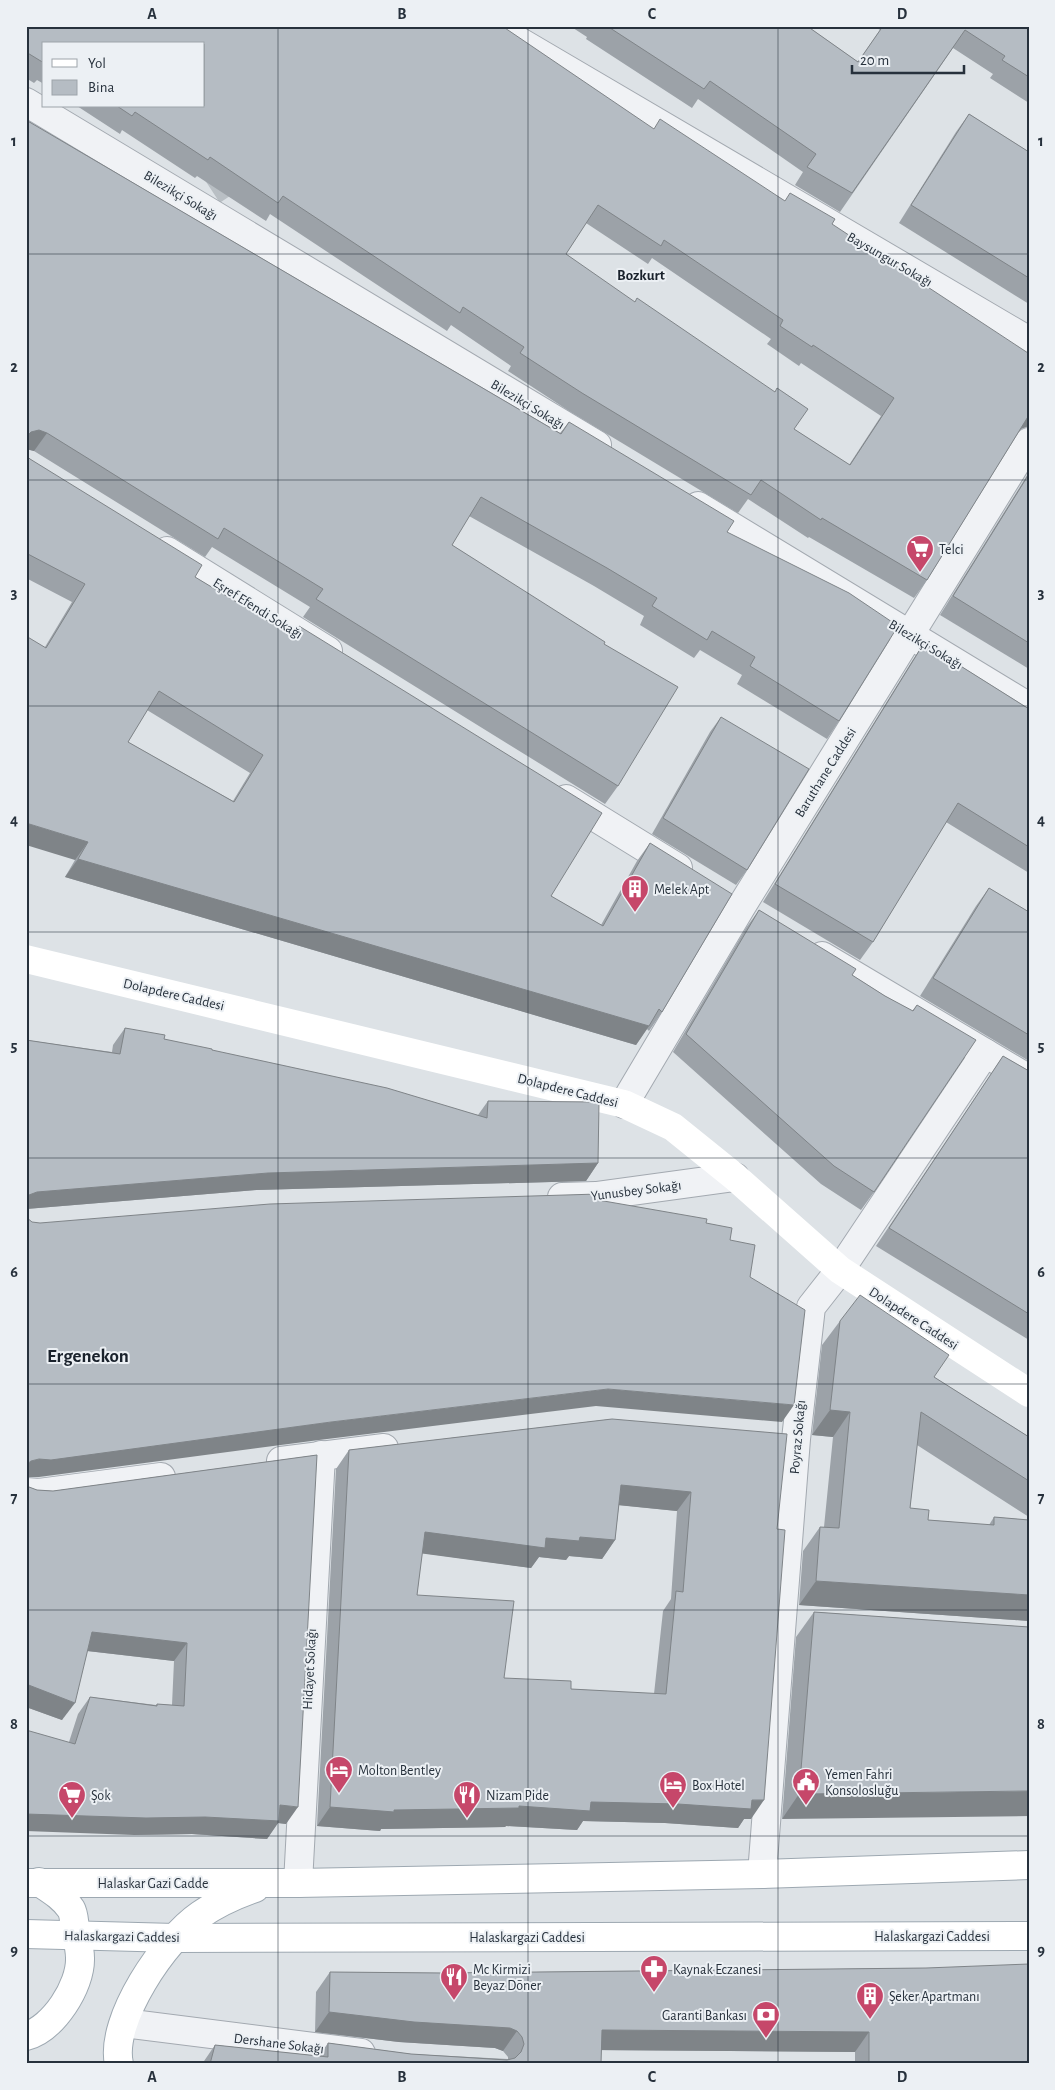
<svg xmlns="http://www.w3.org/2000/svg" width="1055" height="2090" viewBox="0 0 1055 2090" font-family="'Alegreya Sans',sans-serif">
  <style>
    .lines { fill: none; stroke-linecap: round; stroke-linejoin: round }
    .primary-tunnel { stroke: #b9bfc4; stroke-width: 28; stroke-dasharray: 28 14; stroke-linecap: butt }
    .minor-casing { stroke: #a3a9b0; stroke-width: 30 }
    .tertiary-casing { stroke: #a3a9b0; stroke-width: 30 }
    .primary-casing { stroke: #9da8b1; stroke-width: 30 }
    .minor { stroke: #f0f2f5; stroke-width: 28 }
    .tertiary { stroke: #f0f2f5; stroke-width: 28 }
    .secondary { stroke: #fff; stroke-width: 28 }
    .primary { stroke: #fff; stroke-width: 28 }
    .wall { fill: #9ca2a8; fill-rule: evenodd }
    .shaded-wall { fill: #7f8488 }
    .building { fill: #b5bcc3; stroke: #7f8488; fill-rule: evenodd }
    .grid { fill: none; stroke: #27313c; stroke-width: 1; stroke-opacity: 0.55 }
    .labels { text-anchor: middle; stroke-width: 4; stroke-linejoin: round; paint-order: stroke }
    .street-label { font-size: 14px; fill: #27313c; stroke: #ecf0f4 }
    .poi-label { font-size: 14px; fill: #27313c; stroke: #ecf0f4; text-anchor: start }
    .neighbourhood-label { font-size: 15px; font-weight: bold; fill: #1a222c; stroke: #ecf0f4 }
    .district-label { font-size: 19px; font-weight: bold; fill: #1a222c; stroke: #ecf0f4 }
    .neatline { fill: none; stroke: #27313c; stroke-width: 2 }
    .grid-label { font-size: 16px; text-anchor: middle; font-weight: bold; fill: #27313c }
  </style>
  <rect width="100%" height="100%" fill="#dde2e6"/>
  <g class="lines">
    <!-- primary-tunnel -->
    <path class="primary-tunnel" d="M177,214L247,168"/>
    <defs>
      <g id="minor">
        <path d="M493,26L1029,341"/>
        <path d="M26,102L597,445"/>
        <path d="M698,506L1029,707"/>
        <path d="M167,551L328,651"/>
        <path d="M566,799L678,868"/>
        <path d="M822,956L1029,1079"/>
        <path d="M562,1197L596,1196L735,1177"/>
        <path d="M281,1461L384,1448"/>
        <path d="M26,1492L39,1493L161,1477"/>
        <path d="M762,1874L796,1439L811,1307L840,1270L985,1053"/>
        <path d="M298,1883L321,1455"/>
        <path d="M124,2023L361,2053"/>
      </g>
      <path id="tertiary" d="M624,1104L741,907L1029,442"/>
      <g id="primary">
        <path d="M26,1883H298L762,1874L1029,1865"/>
        <path d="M26,1934L175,1938L1029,1936"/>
        <path d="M26,2036C53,2029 81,1986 80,1958C80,1948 77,1938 75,1928C74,1922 74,1914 71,1909C63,1897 51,1890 39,1882"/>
        <path d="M119,2064C109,2020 165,1939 200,1915C217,1903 235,1895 255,1888"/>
      </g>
    </defs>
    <!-- minor casing -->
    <use href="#minor" class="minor-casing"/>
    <!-- tertiary casing -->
    <use href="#tertiary" class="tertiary-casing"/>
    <!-- primary casing -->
    <use href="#primary" class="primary-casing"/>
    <!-- minor -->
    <use href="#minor" class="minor"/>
    <!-- tertiary -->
    <use href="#tertiary" class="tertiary"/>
    <!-- secondary -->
    <path class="secondary" d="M26,959L624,1104L673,1127L735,1177L840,1270L1029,1393"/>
    <!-- primary -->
    <use href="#primary" class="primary"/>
  </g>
  <!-- wall -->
  <g class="wall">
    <path d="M26,26L653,129L784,201L832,224L1021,429L1019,430L927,580L914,598L809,537L808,538L748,499L738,513L569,411L508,371L511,366L451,325L447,331L270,214L266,221L197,176L195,178L122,130L120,134L77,106H204L44,44V84L37,80L34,83L26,78ZM586,223L648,264L652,258L771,339L767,344L799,366L801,363L881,416L849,465L794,429L566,254Z"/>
    <path d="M570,26H807L858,62L880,30L874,26H1029V103L990,78L993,74L953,48L840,212L795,185L803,172L698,99L692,108L586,39L587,37Z"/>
    <path d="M969,114L1029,152V304L899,223L956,132Z"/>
    <path d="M26,120L560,433L569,422L727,532L839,721L827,739L737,684L742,675L700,650L694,658L640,625L644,616L594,586L469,516L452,545L604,644L618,786L605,804L303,617L310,607L212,547L205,557L34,451L26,449Z"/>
    <path d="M26,455L30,459L195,577L292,636L299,626L551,896L601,925L637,861L650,843L662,1012L649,1031L647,1029L636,1045L65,877L75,860L45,647L72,602L26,578ZM147,710L250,773L233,801L128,742Z"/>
    <path d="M1029,472V669L940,615Z"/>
    <path d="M924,643L1029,709V873L946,822L873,942L860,960L763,902L912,661Z"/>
    <path d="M721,717L747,870L736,885L652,834L710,732Z"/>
    <path d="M989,888L1029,912V1061L920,996L976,906Z"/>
    <path d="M759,910L852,975L885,996L912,1011L917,1005L874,1192L861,1210L821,1184L673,1052L746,928Z"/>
    <path d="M125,1028L164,1039L478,1115L488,1101L598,1163L586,1181L256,1190L26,1209V1040L112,1052L113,1045Z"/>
    <path d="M1003,1056L1029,1071V1340L876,1246Z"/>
    <path d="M840,1321L934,1377L1029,1437V1517L917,1445L910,1508L928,1520L989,1525L994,1517L1029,1520V1621L799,1605L803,1551L820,1527H824L833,1437L812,1435L822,1345Z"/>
    <path d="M612,1419L777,1529L751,1819H744L738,1828L665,1823L583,1821L577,1830L506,1826L505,1827L381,1829L380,1831L317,1826L336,1469L349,1450ZM619,1505L677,1511L671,1599L663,1611L654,1694L571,1689L504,1678L417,1595L422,1553L531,1568L539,1557L566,1560L569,1556L602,1559L615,1540Z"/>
    <path d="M317,1455L286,1824L278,1823L267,1839L192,1834L134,1835L69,1742L78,1714L90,1697L156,1705L157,1704L172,1705L174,1661L87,1651L62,1720L26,1707V1484L29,1487L37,1490L53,1491Z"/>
    <path d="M814,1612L1029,1627L782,1819L796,1637Z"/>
    <path d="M926,1968L1029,2064H855V2052L601,2050V2064H202L215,2045L319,2056L328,2043L411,2054L508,2059V2057L503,2051L495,2048L399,2042L315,2032L316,1992L330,1972L443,1973Z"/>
  </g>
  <!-- shaded-wall -->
  <g class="shaded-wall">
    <path d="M1029,415V426L1021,429L1016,434Z"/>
    <path d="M39,430L47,433L34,451L26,449V437L31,432Z"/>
    <path d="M26,823L88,842L75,860L26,845Z"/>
    <path d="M78,859L649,1026L636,1045L65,877Z"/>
    <path d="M598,1163L586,1181L256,1190L26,1209V1198L29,1195L37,1192L268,1173Z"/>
    <path d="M608,1389L794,1405L782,1422L596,1406L319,1440L39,1477H26V1465L31,1461L39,1459L331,1422Z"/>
    <path d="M830,1410L850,1412L833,1437L812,1435Z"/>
    <path d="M621,1485L691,1492L677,1511L607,1504Z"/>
    <path d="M425,1532L546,1538L580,1537L615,1540L602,1559L569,1556L566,1560L539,1557L531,1568L411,1552Z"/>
    <path d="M816,1581L1029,1595V1621L799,1605Z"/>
    <path d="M92,1632L187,1643L174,1661L79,1650Z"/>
    <path d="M26,1684L75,1703L62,1720L26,1707Z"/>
    <path d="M1029,1791V1816L782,1819L799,1794Z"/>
    <path d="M764,1800L751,1819H744L738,1828L665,1823L583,1821L577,1830L506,1826L505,1827L381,1829L380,1831L317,1826L330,1807L394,1810L519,1806L591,1802Z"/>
    <path d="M280,1805L298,1807L286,1824L278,1823L267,1839L192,1834L134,1835L26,1831V1814Z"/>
    <path d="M329,2012L510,2028L517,2031L503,2051L495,2048L399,2042L315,2032Z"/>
    <path d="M602,2030L869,2032L855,2052L587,2050Z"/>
  </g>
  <!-- building -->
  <g class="building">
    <path d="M26,26H502L654,129L660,119L785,201L790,193L835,219L832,224L1028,353L1029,352V415L927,580L822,518L821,520L761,480L751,495L582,393L520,353L524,347L463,307L460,313L283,196L278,203L210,157L208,160L135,112L132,116L117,106H204V44H44V63L26,52ZM598,205L661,246L664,240L783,320L780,326L812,347L813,345L894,398L850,465L794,429L808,409L777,388L775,392L637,298L635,302L566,254Z"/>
    <path d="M607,26H807L858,62L883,26H1029V77L1002,60L1005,56L965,30L852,193L807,167L816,154L710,81L704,89Z"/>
    <path d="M969,114L1029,152V278L911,205Z"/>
    <path d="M26,120L561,434L569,422L734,521L727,532L849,593L898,626L839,721L750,666L755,657L712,631L707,640L652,606L657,598L607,568L481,497L452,545L605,642L604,644L678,687L618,786L316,599L323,589L224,528L218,539L47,433L39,430L31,432L26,437Z"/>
    <path d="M26,455L30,459L202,565L195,577L293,636L299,626L602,813L551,896L603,926L650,843L732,894L662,1012L659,1009L649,1026L78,859L88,842L26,823V636L46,648L85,584L26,553ZM159,691L263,755L234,802L128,742Z"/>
    <path d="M1029,474V643L953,596Z"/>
    <path d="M924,643L1029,709V847L958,803L873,942L775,884Z"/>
    <path d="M721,717L809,769L747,870L663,818Z"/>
    <path d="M989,888L1029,912V1035L933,978Z"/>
    <path d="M759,910L856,969L852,975L885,996L913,1011L917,1005L976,1040L874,1192L834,1166L686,1034Z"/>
    <path d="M125,1028L165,1035L164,1039L212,1049V1050L387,1088L487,1118L488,1101L599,1102L598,1163L268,1173L37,1192L29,1195L26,1198V1040L120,1054Z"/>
    <path d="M1003,1056L1029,1071V1314L889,1228Z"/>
    <path d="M598,1194V1200L707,1219L706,1223L732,1228L730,1240L755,1245L750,1277L805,1310L794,1405L608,1389L331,1422L51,1460L39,1459L31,1461L26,1465V1217L32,1222L40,1223L270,1204Z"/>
    <path d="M860,1295L949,1355L934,1377L1029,1437V1481L921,1412L910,1508L929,1510L928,1520L994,1525V1517L1029,1520V1595L816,1581L820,1527L839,1528L850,1412L830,1410L840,1321Z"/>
    <path d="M612,1419L787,1434L777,1529L785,1530L764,1800H752L751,1809L678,1804L591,1802L590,1811L519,1806V1808L394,1810V1812L330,1807L349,1450ZM621,1485L691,1492L683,1592L676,1591L666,1694L571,1689V1681L504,1678L514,1601L417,1595L425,1532L545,1548L546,1538L579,1541L580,1537L615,1540Z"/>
    <path d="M317,1455L298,1807L280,1805L279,1821L205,1817L146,1818L26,1814V1730L75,1744L90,1697L157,1706V1704L184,1706L187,1643L92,1632L75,1703L26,1684V1484L29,1487L37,1490L53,1491Z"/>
    <path d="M814,1612L1029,1627V1791L799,1794Z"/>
    <path d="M1029,1964V2064H869V2032L602,2030L601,2064H210L215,2045L328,2057V2043L411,2054L507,2060L515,2058L521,2052L524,2044L522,2037L517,2031L510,2028L414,2022L329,2012L330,1972L443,1973L926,1968Z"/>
  </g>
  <!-- grid -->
  <path class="grid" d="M278,26V2064M528,26V2064M778,26V2064M26,254H1029M26,480H1029M26,706H1029M26,932H1029M26,1158H1029M26,1384H1029M26,1610H1029M26,1836H1029"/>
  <!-- icons -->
  <defs>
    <symbol id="supermarket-pin" viewBox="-11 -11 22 30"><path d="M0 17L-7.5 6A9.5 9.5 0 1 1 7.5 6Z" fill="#c6476a" stroke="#ecf0f4"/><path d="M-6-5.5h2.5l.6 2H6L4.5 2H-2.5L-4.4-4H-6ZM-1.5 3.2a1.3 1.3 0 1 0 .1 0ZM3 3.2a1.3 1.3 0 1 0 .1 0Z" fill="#fff"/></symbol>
    <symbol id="building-pin" viewBox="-11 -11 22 30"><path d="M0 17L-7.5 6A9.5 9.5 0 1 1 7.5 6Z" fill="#c6476a" stroke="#ecf0f4"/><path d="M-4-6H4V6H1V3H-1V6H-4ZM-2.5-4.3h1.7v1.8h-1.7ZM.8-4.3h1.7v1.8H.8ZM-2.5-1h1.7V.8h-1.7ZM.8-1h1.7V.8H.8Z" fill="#fff"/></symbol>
    <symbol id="hotel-pin" viewBox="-11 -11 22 30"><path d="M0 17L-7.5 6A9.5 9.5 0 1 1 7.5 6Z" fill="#c6476a" stroke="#ecf0f4"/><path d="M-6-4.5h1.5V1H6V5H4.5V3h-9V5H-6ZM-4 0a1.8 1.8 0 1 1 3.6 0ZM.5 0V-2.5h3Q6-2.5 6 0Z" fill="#fff"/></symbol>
    <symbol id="civic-pin" viewBox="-11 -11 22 30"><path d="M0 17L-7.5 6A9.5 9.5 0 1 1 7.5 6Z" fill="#c6476a" stroke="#ecf0f4"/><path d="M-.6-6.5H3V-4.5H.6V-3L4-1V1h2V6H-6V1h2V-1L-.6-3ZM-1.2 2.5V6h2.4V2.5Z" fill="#fff"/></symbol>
    <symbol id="restaurant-pin" viewBox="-11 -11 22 30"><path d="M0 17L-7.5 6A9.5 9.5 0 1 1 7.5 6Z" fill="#c6476a" stroke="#ecf0f4"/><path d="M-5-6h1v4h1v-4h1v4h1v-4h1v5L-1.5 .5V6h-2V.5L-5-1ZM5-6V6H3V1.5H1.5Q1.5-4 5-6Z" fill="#fff"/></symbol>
    <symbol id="pharmacy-pin" viewBox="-11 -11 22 30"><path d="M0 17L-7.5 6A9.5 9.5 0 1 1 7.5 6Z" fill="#c6476a" stroke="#ecf0f4"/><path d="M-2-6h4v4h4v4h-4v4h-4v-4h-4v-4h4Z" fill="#fff"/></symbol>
    <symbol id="bank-pin" viewBox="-11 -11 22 30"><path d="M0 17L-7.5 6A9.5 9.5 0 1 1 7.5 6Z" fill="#c6476a" stroke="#ecf0f4"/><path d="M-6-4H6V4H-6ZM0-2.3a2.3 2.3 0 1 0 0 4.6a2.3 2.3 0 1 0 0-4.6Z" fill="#fff"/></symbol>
  </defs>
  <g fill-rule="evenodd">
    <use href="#supermarket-pin" x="904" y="533" width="32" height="43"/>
    <use href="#building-pin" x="619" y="873" width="32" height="43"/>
    <use href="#hotel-pin" x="323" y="1754" width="32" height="43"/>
    <use href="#civic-pin" x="790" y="1766" width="32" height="43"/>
    <use href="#hotel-pin" x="657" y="1769" width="32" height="43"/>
    <use href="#supermarket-pin" x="56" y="1779" width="32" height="43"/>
    <use href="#restaurant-pin" x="451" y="1779" width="32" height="43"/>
    <use href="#pharmacy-pin" x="638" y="1953" width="32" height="43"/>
    <use href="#restaurant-pin" x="438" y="1961" width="32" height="43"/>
    <use href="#building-pin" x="854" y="1980" width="32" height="43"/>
    <use href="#bank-pin" x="750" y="1999" width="32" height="43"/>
  </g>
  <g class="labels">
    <!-- street labels -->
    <g class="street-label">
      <text transform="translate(181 195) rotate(31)" y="5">Bilezikçi Sokağı</text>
      <text transform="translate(890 259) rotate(30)" y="5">Baysungur Sokağı</text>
      <text transform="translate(528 404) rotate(31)" y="5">Bilezikçi Sokağı</text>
      <text transform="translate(258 608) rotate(32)" y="5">Eşref Efendi Sokağı</text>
      <text transform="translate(926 644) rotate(31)" y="5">Bilezikçi Sokağı</text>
      <text transform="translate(825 772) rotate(-58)" y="5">Baruthane Caddesi</text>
      <text transform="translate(174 994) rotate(13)" y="5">Dolapdere Caddesi</text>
      <text transform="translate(568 1090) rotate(14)" y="5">Dolapdere Caddesi</text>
      <text transform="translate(636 1190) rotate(-7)" y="5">Yunusbey Sokağı</text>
      <text transform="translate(914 1318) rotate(33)" y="5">Dolapdere Caddesi</text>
      <text transform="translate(797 1437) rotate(-85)" y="5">Poyraz Sokağı</text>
      <text transform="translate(309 1669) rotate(-87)" y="5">Hidayet Sokağı</text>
      <text x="153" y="1888">Halaskar Gazi Cadde</text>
      <text transform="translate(122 1936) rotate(1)" y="5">Halaskargazi Caddesi</text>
      <text x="932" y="1941">Halaskargazi Caddesi</text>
      <text x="527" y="1942">Halaskargazi Caddesi</text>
      <text transform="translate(279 2043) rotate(7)" y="5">Dershane Sokağı</text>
    </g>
    <!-- poi labels -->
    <g class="poi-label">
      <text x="939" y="554">Telci</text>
      <text x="654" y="894">Melek Apt</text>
      <text x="358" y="1775">Molton Bentley</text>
      <text x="825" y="1779">Yemen Fahri<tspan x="825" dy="16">Konsolosluğu</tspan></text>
      <text x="692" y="1790">Box Hotel</text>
      <text x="91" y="1800">Şok</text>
      <text x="486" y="1800">Nizam Pide</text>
      <text x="473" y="1974">Mc Kirmizi<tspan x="473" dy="16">Beyaz Dōner</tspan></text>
      <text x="673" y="1974">Kaynak Eczanesi</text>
      <text x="889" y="2001">Şeker Apartmanı</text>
      <text x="747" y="2020" text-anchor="end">Garanti Bankası</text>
    </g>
    <!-- neighbourhood labels -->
    <g class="neighbourhood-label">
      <text x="641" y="280">Bozkurt</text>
    </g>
    <!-- district labels -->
    <g class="district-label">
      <text x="88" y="1362">Ergenekon</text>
    </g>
  </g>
  <!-- border -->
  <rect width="1055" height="2090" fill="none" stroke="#ecf0f4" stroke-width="55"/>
  <!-- legend -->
  <rect x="42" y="42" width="162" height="65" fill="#ecf0f4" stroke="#9da4aa"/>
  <rect x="52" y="59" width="25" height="8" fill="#ffffff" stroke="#9da4aa"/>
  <text x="88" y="68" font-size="15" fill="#27313c">Yol</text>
  <rect x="52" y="80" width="25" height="15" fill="#b5bcc3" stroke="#9da4aa"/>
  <text x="88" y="92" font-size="15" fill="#27313c">Bina</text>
  <!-- scale -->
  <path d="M852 65v8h112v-8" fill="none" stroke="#27313c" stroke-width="2.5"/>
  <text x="860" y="65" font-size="15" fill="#27313c" stroke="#ecf0f4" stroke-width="4" paint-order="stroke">20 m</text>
  <rect x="28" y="28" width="1000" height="2034" class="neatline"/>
  <g class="grid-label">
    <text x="152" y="19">A</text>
    <text x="402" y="19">B</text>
    <text x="652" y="19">C</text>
    <text x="902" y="19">D</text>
    <text x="14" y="146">1</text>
    <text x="1041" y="146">1</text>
    <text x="14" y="372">2</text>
    <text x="1041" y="372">2</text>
    <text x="14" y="598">3</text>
    <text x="1041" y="598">3</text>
    <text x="14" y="825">4</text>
    <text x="1041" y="825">4</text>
    <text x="14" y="1051">5</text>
    <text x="1041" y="1051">5</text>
    <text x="14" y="1277">6</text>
    <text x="1041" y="1277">6</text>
    <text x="14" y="1503">7</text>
    <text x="1041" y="1503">7</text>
    <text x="14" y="1729">8</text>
    <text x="1041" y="1729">8</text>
    <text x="14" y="1955">9</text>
    <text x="1041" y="1955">9</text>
    <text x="152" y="2082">A</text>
    <text x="402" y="2082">B</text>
    <text x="652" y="2082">C</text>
    <text x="902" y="2082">D</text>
  </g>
</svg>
